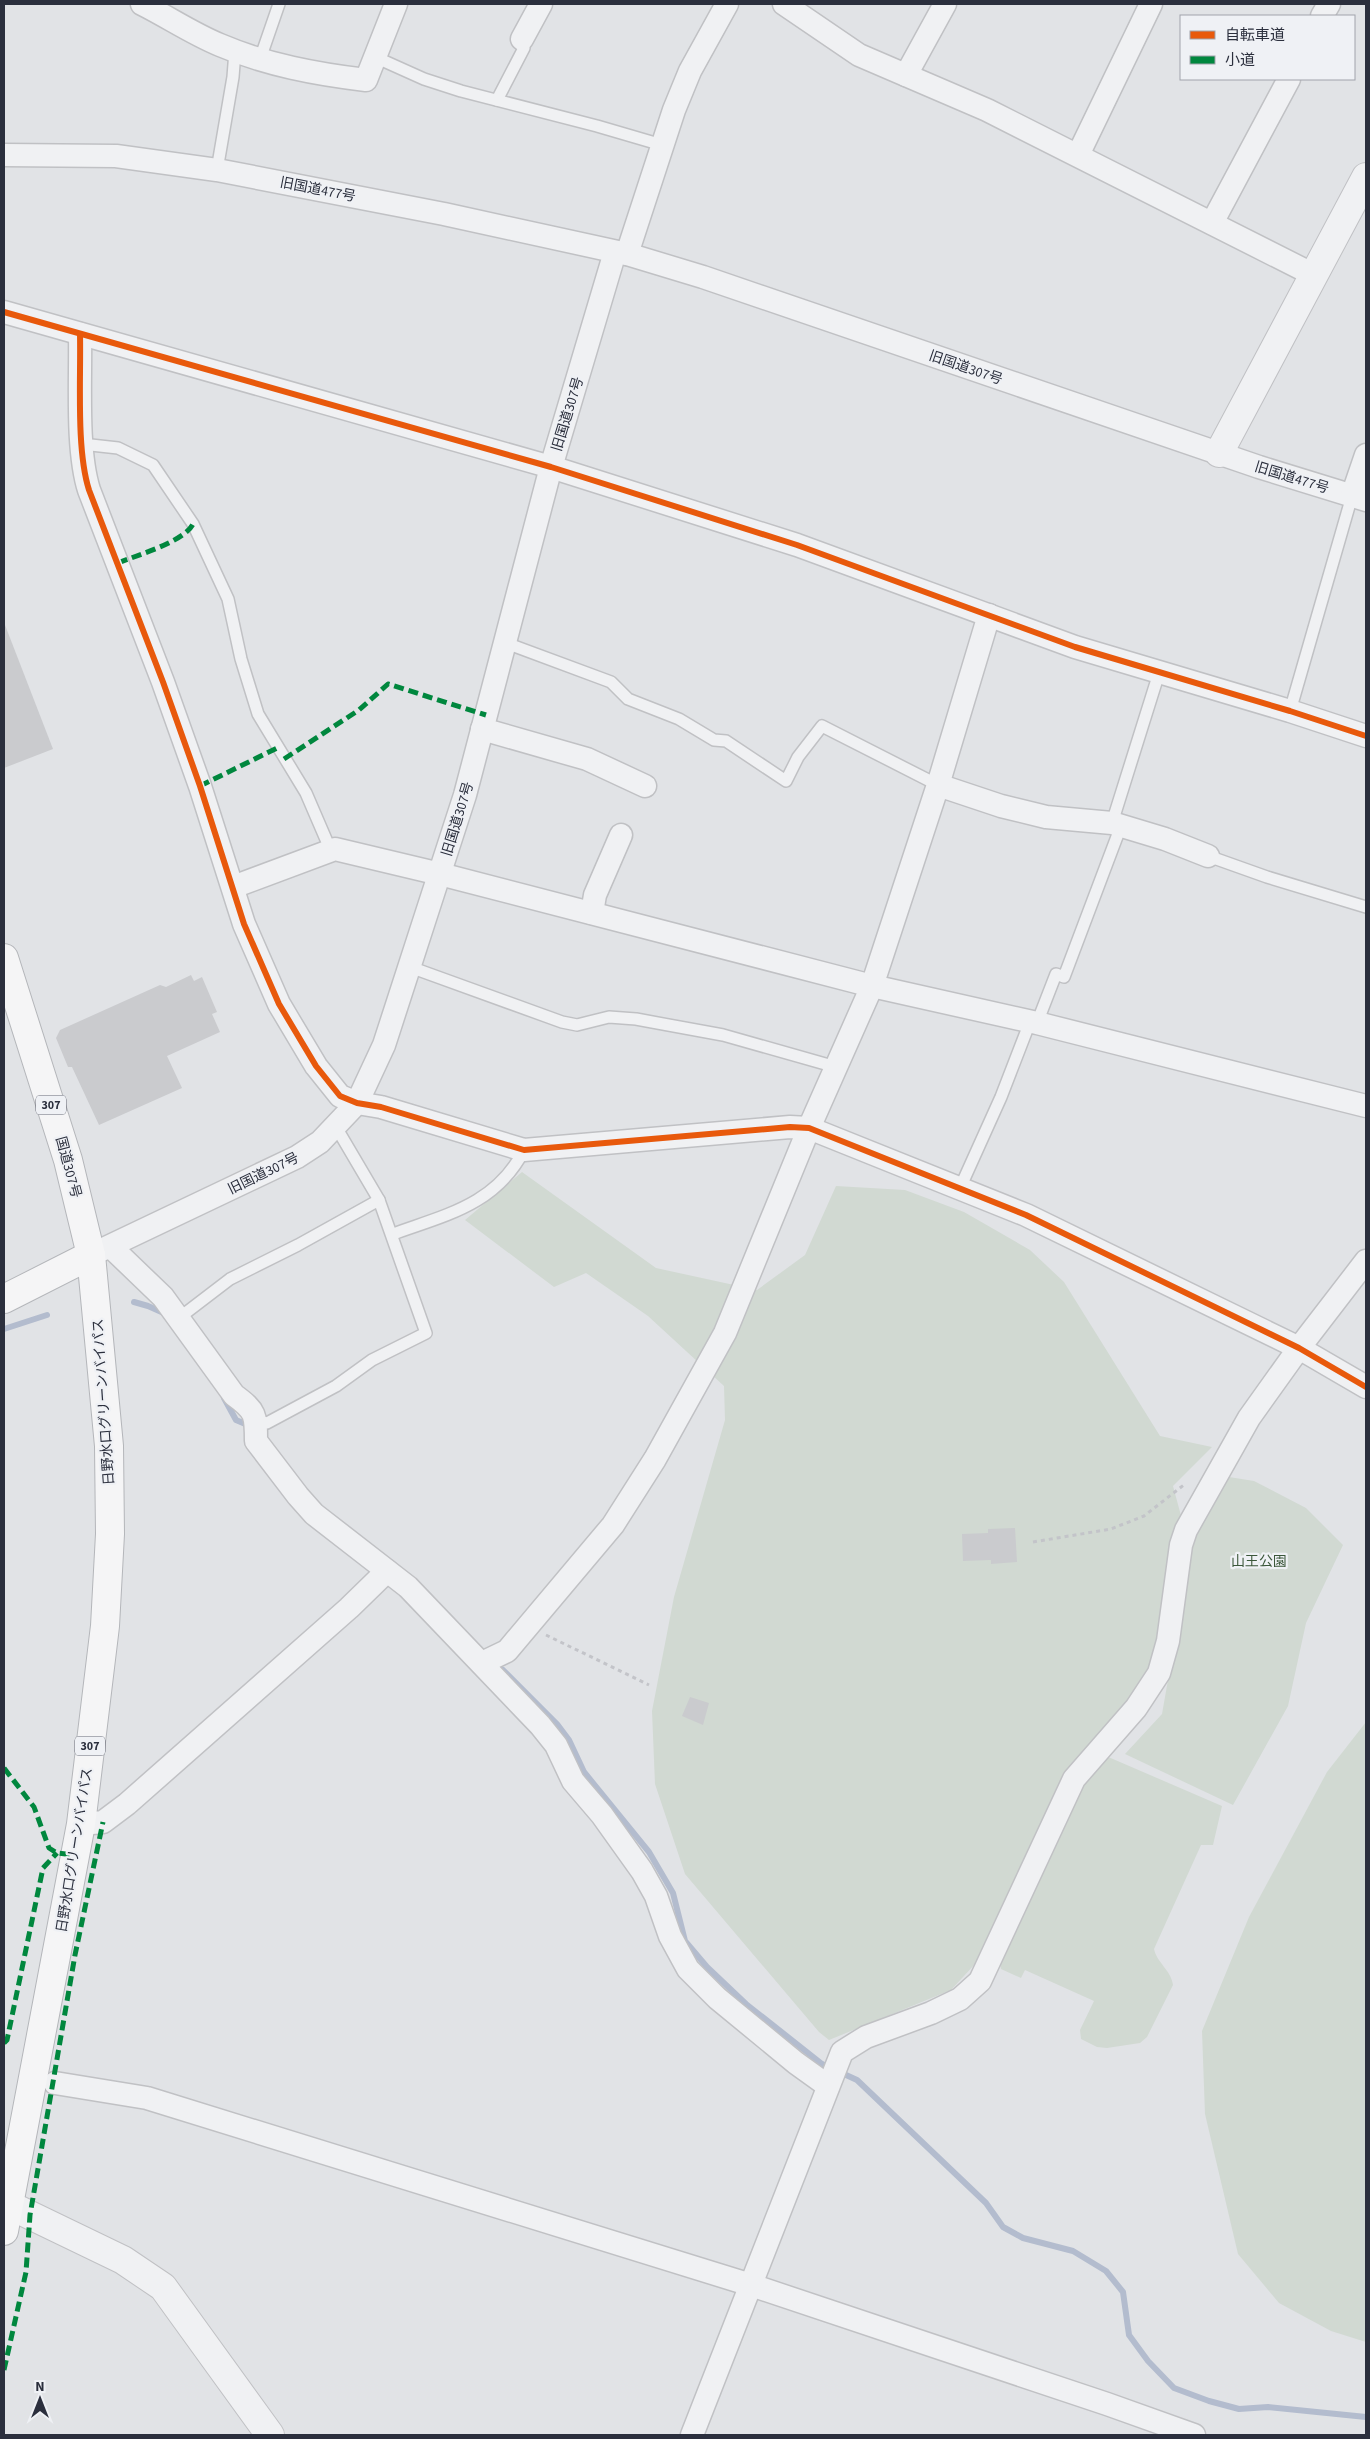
<svg xmlns="http://www.w3.org/2000/svg" width="1370" height="2439" viewBox="0 0 1370 2439" font-family="'Source Sans 3','Noto Sans JP',sans-serif">
  <style>
    .green { fill: #d1d9d2 }
    .lines { fill: none; stroke-linecap: round; stroke-linejoin: round }
    .stream { stroke: #b3bcce; stroke-width: 6 }
    .building { fill: #cacbce }
    .service-casing { stroke: #c0c1c4; stroke-width: 14 }
    .minor-casing { stroke: #c0c1c4; stroke-width: 25 }
    .tertiary-casing { stroke: #c0c1c4; stroke-width: 30 }
    .trunk-casing { stroke: #b4b6ba; stroke-width: 30 }
    .path { stroke: #c3c4c9; stroke-width: 3; stroke-dasharray: 4 4; stroke-linecap: butt }
    .service { stroke: #f0f1f3; stroke-width: 11 }
    .minor { stroke: #f0f1f3; stroke-width: 22 }
    .tertiary { stroke: #f0f1f3; stroke-width: 28 }
    .trunk { stroke: #f5f5f6; stroke-width: 28 }
    .quiet { stroke: #00873e; stroke-width: 5; stroke-dasharray: 10 5; stroke-linecap: butt }
    .cycleway-casing { stroke: #eff1f5; stroke-width: 9 }
    .cycleway { stroke: #e8590c; stroke-width: 6 }
    .labels { text-anchor: middle; stroke-width: 4.5; stroke-linejoin: round; paint-order: stroke }
    .shield { fill: #eff1f5; stroke: #666974; stroke-width: 1 }
    .shield-label { font-size: 12px; font-weight: bold; fill: #2b2f3d }
    .street-label { font-size: 14px; fill: #2b2f3d; stroke: #eff1f5 }
    .park-label { font-size: 14px; fill: #3b573a; stroke: #eff1f5 }
  </style>
  <rect width="100%" height="100%" fill="#e1e3e6"/>
  <!-- green -->
  <g class="green">
    <path d="M522,1172L656,1268L757,1290L805,1255L836,1186L905,1190L964,1212L1030,1250L1064,1282L1160,1436L1212,1447L1173,1486L1183,1523L1156,1653L1140,1692L999,1913L975,1964L951,1990L829,2040L819,2032L685,1874L655,1784L652,1711L674,1597L725,1420L724,1386L648,1316L586,1273L554,1287L465,1220Z"/>
    <path d="M1229,1477L1254,1481L1306,1508L1343,1545L1306,1623L1288,1706L1233,1805L1125,1754L1162,1714L1194,1532Z"/>
    <path d="M1366,1722V2342L1331,2331L1279,2303L1238,2254L1205,2114L1202,2031L1249,1917L1327,1772Z"/>
    <path d="M1106,1756L1222,1806L1213,1845H1201L1154,1949C1157,1963 1171,1970 1173,1985L1147,2037L1140,2043L1107,2048L1097,2047L1081,2039L1080,2030L1094,2001L1025,1970L1021,1978L1001,1969L999,1958L1080,1783Z"/>
  </g>
  <g class="lines">
    <!-- stream -->
    <g class="stream">
      <path d="M134,1302L148,1306L166,1314"/>
      <path d="M4,1329L47,1315"/>
      <path d="M224,1398L236,1420L250,1426"/>
      <path d="M503,1670L557,1724L569,1740L584,1772L649,1852L673,1893L685,1941L707,1967L746,2004L822,2064L857,2080L986,2203L1003,2227L1023,2238L1073,2251L1106,2271L1123,2292L1129,2335L1148,2361L1174,2388L1209,2401L1239,2409L1268,2407L1366,2417"/>
    </g>
  </g>
  <!-- building -->
  <g class="building">
    <path d="M5,625L53,749L4,768V626Z"/>
    <path d="M191,975L194,981L202,977L217,1012L212,1014L220,1032L167,1056L182,1088L99,1125L72,1067H68L56,1038L60,1030L160,985L166,987Z"/>
    <path d="M1015,1528L1017,1562L991,1564V1560L963,1561L962,1534L988,1533V1529Z"/>
    <path d="M690,1697L709,1703L703,1725L682,1716Z"/>
  </g>
  <g class="lines">
    <defs>
      <g id="service">
        <path d="M375,57L424,79L461,91L597,126L662,145"/>
        <path d="M260,59L279,4"/>
        <path d="M497,100L524,48L522,39"/>
        <path d="M217,170L233,77L235,51"/>
        <path d="M82,444L118,448L153,465L193,524L228,599L241,659L258,714L306,793L331,851"/>
        <path d="M506,643L611,682L628,699L679,719L714,740L726,741L786,781L798,757L822,726L938,785"/>
        <path d="M1290,711L1352,496"/>
        <path d="M1112,823L1159,673"/>
        <path d="M1208,856L1267,877L1366,907"/>
        <path d="M410,967L562,1022L577,1025L609,1017L636,1019L723,1035L836,1067"/>
        <path d="M1037,1023L1056,974L1064,977L1121,826"/>
        <path d="M960,1188L1001,1097L1030,1022"/>
        <path d="M393,1234C445,1215 496,1205 524,1150"/>
        <path d="M179,1318L230,1279L298,1245L379,1200"/>
        <path d="M257,1421L267,1423L336,1386L372,1360L426,1333L379,1200L336,1127"/>
      </g>
      <g id="minor">
        <path d="M142,4C168,17 193,34 220,45C267,65 316,74 366,80L396,4"/>
        <path d="M784,4L859,55L987,110L1314,275"/>
        <path d="M1322,16L1329,4"/>
        <path d="M522,39L541,4"/>
        <path d="M906,75L945,4"/>
        <path d="M4,155L116,156L217,170L444,214L627,254L703,277L1259,467L1366,500"/>
        <path d="M1078,155L1151,4"/>
        <path d="M1212,223L1289,79"/>
        <path d="M627,254L674,110L690,71L727,4"/>
        <path d="M4,312L551,467L797,545L1075,647L1290,711L1366,736"/>
        <path d="M80,334C81,379 76,449 89,490L163,682L200,786L244,924L279,1004L316,1066L340,1096L357,1103L381,1107L524,1150L790,1127L809,1128L1026,1215L1299,1348L1366,1387"/>
        <path d="M1352,496L1366,455"/>
        <path d="M482,729L587,759L645,786"/>
        <path d="M938,785L1001,806L1046,817L1112,823L1165,839L1208,856"/>
        <path d="M233,887L335,849L440,874L872,986L1037,1023L1366,1106"/>
        <path d="M592,913L595,895L621,835"/>
        <path d="M111,1247L163,1297L234,1395C256,1411 256,1415 256,1441L298,1496L314,1514L408,1587L540,1725L556,1745L573,1781L602,1815L642,1871L656,1896L670,1936L688,1969L717,1998L796,2063L828,2086"/>
        <path d="M91,1255L297,1157L320,1142L357,1103L384,1045L465,795L551,467L615,252"/>
        <path d="M482,1663L507,1651L613,1525L655,1459L725,1333L809,1128L872,986L938,785L989,615"/>
        <path d="M81,1824L103,1822L127,1804L349,1608L387,1571"/>
        <path d="M55,2083L147,2098L751,2285L1107,2404L1194,2435"/>
        <path d="M692,2435L842,2052L866,2037L931,2013L960,1999L980,1981L1074,1779L1136,1708L1159,1673L1168,1641L1181,1545L1186,1530L1249,1418L1299,1348L1366,1261"/>
      </g>
      <g id="tertiary">
        <path d="M1219,453L1366,177"/>
        <path d="M9,2205L123,2260L163,2287L270,2435"/>
      </g>
      <g id="trunk">
        <path d="M4,958L68,1160L91,1255L109,1446L110,1534L105,1626L81,1824L4,2231"/>
        <path d="M4,1299L91,1255"/>
      </g>
    </defs>
    <!-- service casing -->
    <use href="#service" class="service-casing"/>
    <!-- minor casing -->
    <use href="#minor" class="minor-casing"/>
    <!-- tertiary casing -->
    <use href="#tertiary" class="tertiary-casing"/>
    <!-- trunk casing -->
    <use href="#trunk" class="trunk-casing"/>
    <!-- path -->
    <g class="path">
      <path d="M1033,1542L1111,1529L1144,1516L1185,1484"/>
      <path d="M546,1635L649,1685"/>
    </g>
    <!-- service -->
    <use href="#service" class="service"/>
    <!-- minor -->
    <use href="#minor" class="minor"/>
    <!-- tertiary -->
    <use href="#tertiary" class="tertiary"/>
    <!-- trunk -->
    <use href="#trunk" class="trunk"/>
    <!-- quiet -->
    <g class="quiet">
      <path d="M118,563C137,555 184,542 193,524"/>
      <path d="M284,759L359,710L388,684L486,715"/>
      <path d="M200,786L277,748"/>
      <path d="M4,1768L34,1807L49,1848L57,1853L75,1855"/>
      <path d="M4,2043L7,2040L43,1868L57,1853"/>
      <path d="M4,2370L26,2272L30,2215L75,1955L103,1822"/>
    </g>
    <defs>
      <g id="cycleway">
        <path d="M4,312L551,467L797,545L1075,647L1290,711L1366,736"/>
        <path d="M80,334C81,379 76,449 89,490L163,682L200,786L244,924L279,1004L316,1066L340,1096L357,1103L381,1107L524,1150L790,1127L809,1128L1026,1215L1299,1348L1366,1387"/>
      </g>
    </defs>
    <!-- cycleway casing -->
    <use href="#cycleway" class="cycleway-casing"/>
    <!-- cycleway -->
    <use href="#cycleway" class="cycleway"/>
  </g>
  <g class="labels">
    <!-- shield labels -->
    <g class="shield">
      <rect x="36" y="1095.5" width="30" height="19" rx="4"/>
      <rect x="75" y="1736.5" width="30" height="19" rx="4"/>
    </g>
    <g class="shield-label">
      <text x="51" y="1109">307</text>
      <text x="90" y="1750">307</text>
    </g>
    <!-- street labels -->
    <g class="street-label">
      <text transform="translate(318 189) rotate(11)" y="5">旧国道477号</text>
      <text transform="translate(966 367) rotate(19)" y="5">旧国道307号</text>
      <text transform="translate(567 414) rotate(-73)" y="5">旧国道307号</text>
      <text transform="translate(1292 477) rotate(17)" y="5">旧国道477号</text>
      <text transform="translate(457 819) rotate(-73)" y="5">旧国道307号</text>
      <text transform="translate(69 1167) rotate(75)" y="5">国道307号</text>
      <text transform="translate(263 1173) rotate(-26)" y="5">旧国道307号</text>
      <text transform="translate(103 1402) rotate(-94)" y="5">日野水口グリーンバイパス</text>
      <text transform="translate(74 1850) rotate(-81)" y="5">日野水口グリーンバイパス</text>
    </g>
    <!-- park labels -->
    <g class="park-label">
      <text x="1259" y="1566">山王公園</text>
    </g>
  </g>
  <!-- border -->
  <rect width="1370" height="2439" fill="none" stroke="#2b2f3d" stroke-width="10"/>
  <!-- legend -->
  <rect x="1180" y="15" width="175" height="65" fill="#eff1f5" stroke="#a1a3ab"/>
  <rect x="1190" y="31" width="25" height="8" fill="#e8590c" stroke="#a1a3ab"/>
  <text x="1225" y="40" font-size="15" fill="#2b2f3d">自転車道</text>
  <rect x="1190" y="56" width="25" height="8" fill="#00873e" stroke="#a1a3ab"/>
  <text x="1225" y="65" font-size="15" fill="#2b2f3d">小道</text>
  <!-- north arrow -->
  <g transform="translate(40 2399)" stroke="#eff1f5" stroke-width="4" paint-order="stroke">
  <path d="M0-4L9 19L0 12L-9 19Z" fill="#2b2f3d"/>
  <text y="-8" font-size="14" font-weight="bold" text-anchor="middle" fill="#2b2f3d">N</text>
  </g>
</svg>
